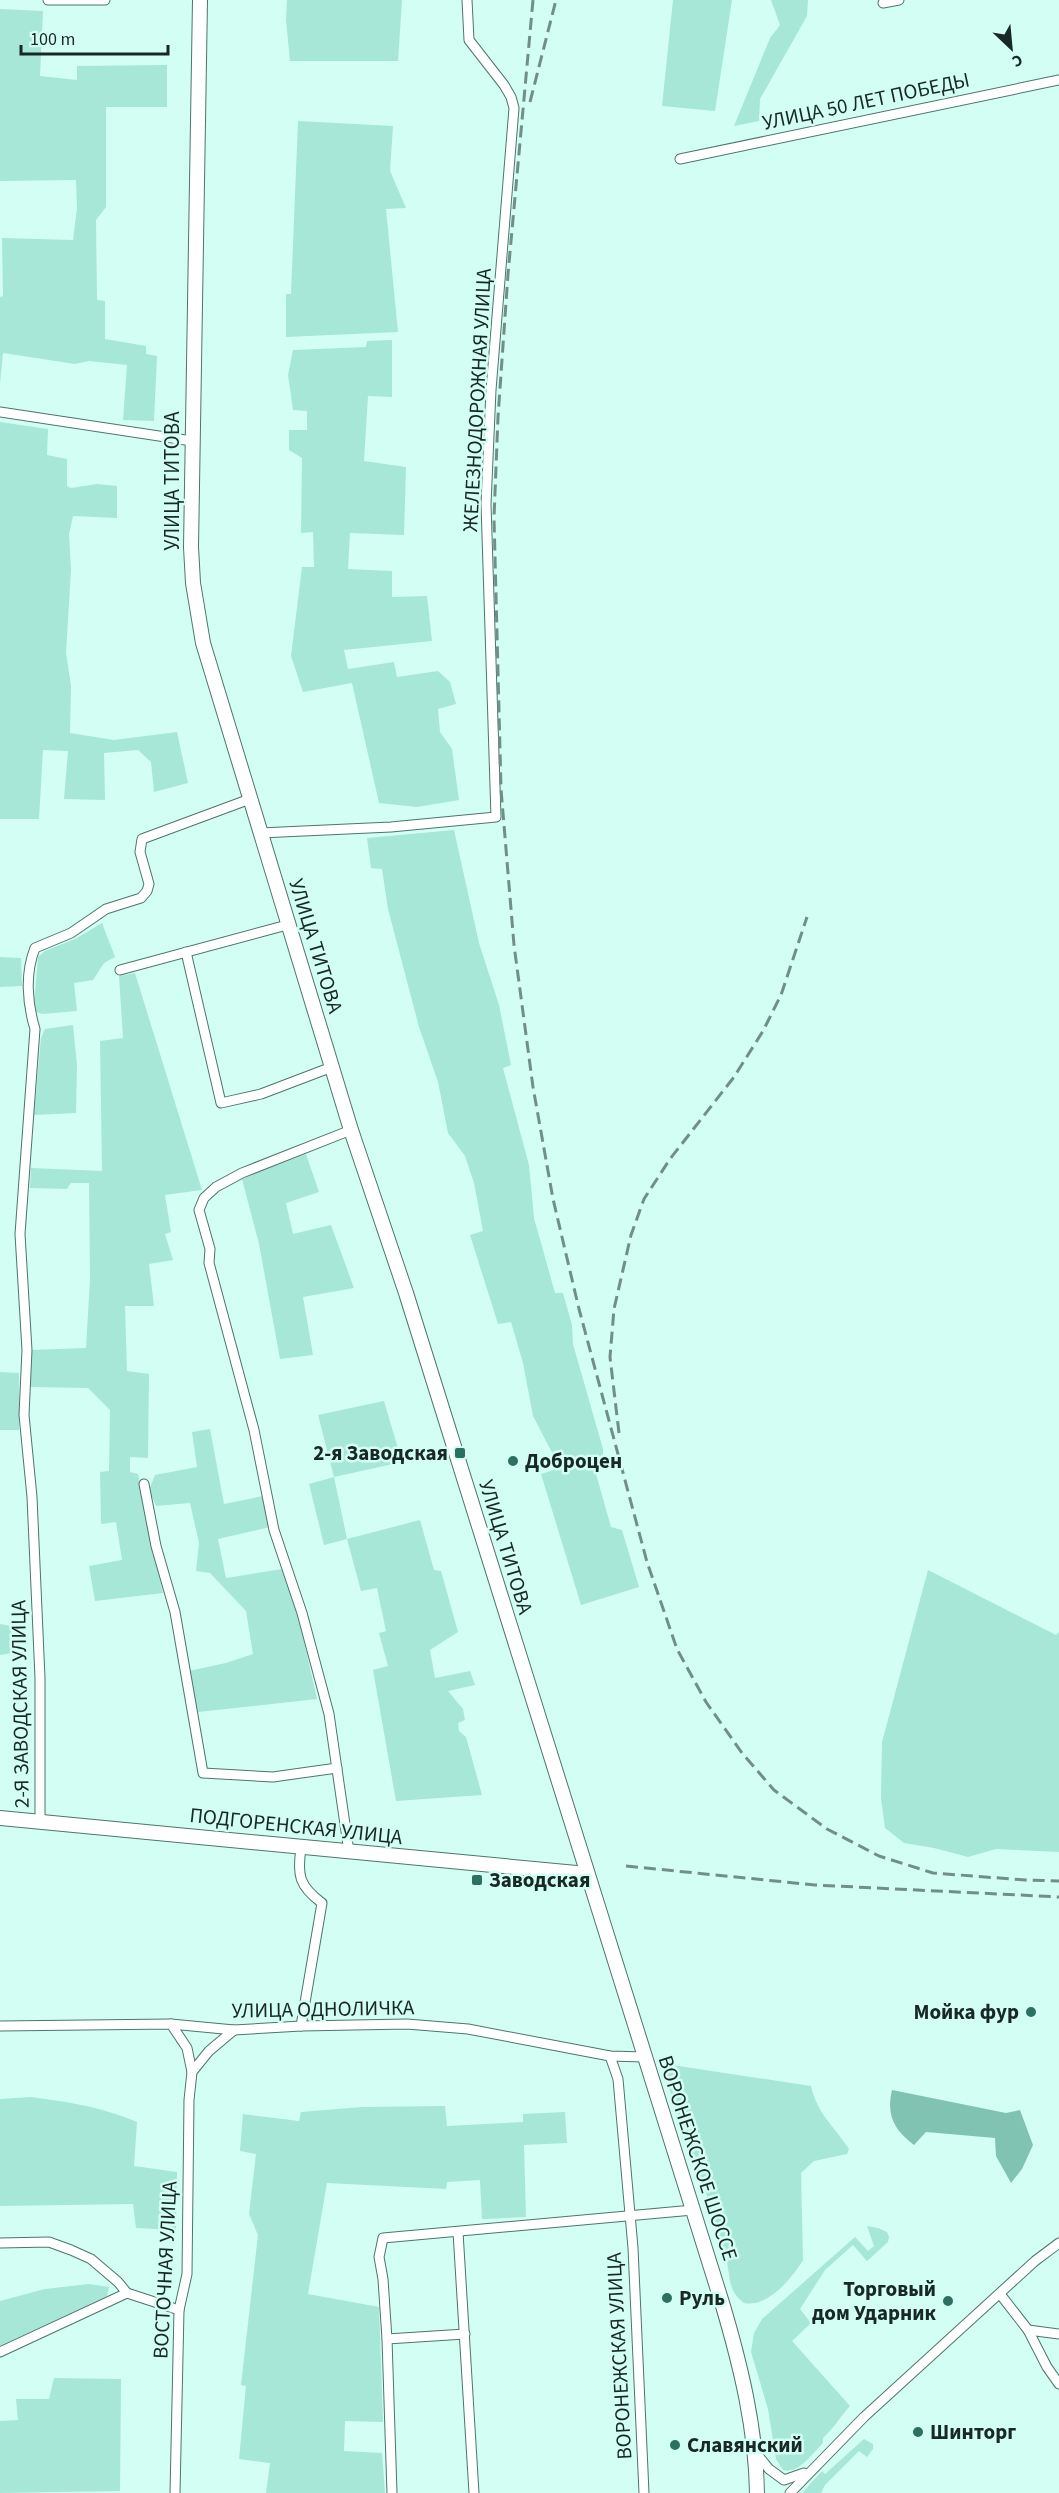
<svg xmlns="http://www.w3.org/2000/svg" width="1059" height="2493" viewBox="0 0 1059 2493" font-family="'Source Sans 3',sans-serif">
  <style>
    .green { fill: #a7e7d7 }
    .forest { fill: #81c3b3 }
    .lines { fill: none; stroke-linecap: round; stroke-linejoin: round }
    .street-casing { stroke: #4d756b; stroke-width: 11 }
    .secondary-casing { stroke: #4d756b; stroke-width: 16 }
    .street { stroke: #fff; stroke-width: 9 }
    .secondary { stroke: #fff; stroke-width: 14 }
    .rail { stroke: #728f87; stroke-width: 3; stroke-dasharray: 12 6; stroke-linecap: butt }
    .poi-dot { fill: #2c7062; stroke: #d3fef3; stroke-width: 2 }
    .labels { text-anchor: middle; stroke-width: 5; stroke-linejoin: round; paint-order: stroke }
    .street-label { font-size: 21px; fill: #182824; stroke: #d3fef3 }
    .poi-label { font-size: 21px; font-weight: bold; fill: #182824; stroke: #d3fef3; text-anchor: start }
  </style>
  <rect width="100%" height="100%" fill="#d3fef3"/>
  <!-- green -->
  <g class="green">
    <path d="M287,0H402L398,61H290L286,20Z"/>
    <path d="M673,0H732L715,111L662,106Z"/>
    <path d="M771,0H808L807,16L760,99L759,121L734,126L770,38L780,25Z"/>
    <path d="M0,9L43,11L40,76L77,80V66L167,65V107H106V207L96,220L97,300L105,301V339L146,346V354L157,356L154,421L123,420L127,365L89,361L75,364L3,353L0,384V297L3,296L2,238L73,240L77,208L76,180L0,181Z"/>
    <path d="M298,121L393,126L390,171L406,208L386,209L398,332L286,337V294H291Z"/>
    <path d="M392,340V397L368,396L364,461L406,467L404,535L350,533L348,569L392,571V597L427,596L432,641L344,650L348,669L394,662L397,677L438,671L450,682L456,704L438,709L440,732L452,749L459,800L417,807L379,803L352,683L303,692L291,656L302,567H314L313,532L301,533L302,458L289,450V430H307V411L293,410L288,375L293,350L366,347L367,341Z"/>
    <path d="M0,422L48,429L47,455L67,459V486L71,488L97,484L117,486V518L73,516L69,534L71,570L66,653L71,686L70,733L114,740L177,732L188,783L154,792L151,762L138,750L104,753L105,800L64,799L68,751L43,750L39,819H0Z"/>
    <path d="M454,830L479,943L499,1005L511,1065L503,1068L529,1165L534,1218L555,1293H563L572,1325L573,1344L603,1449V1456L594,1467L611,1527L622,1530L639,1587L581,1605L541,1474L560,1468L533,1416L523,1363L511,1322L498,1324L470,1235L483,1231L474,1183L465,1156L448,1133L438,1082L419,1027L388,909L382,869L371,868L367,838Z"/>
    <path d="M102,923L115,957L104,963L93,980L74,983L77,1011L43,1014L36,1012L34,1004L38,957L45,951L77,938Z"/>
    <path d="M0,957L21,958L22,986L0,987Z"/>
    <path d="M135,973L202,1190L165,1195L171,1232L165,1234L173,1260L149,1264L154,1306H125L127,1371L149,1374L148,1458L130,1457V1472L138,1474L163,1593L95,1601L89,1566L122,1560L116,1522L101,1524L100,1472L109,1471L110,1410L88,1388L30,1387V1350L86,1348L90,1280L89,1183H71L67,1189L30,1188L31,1168L102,1171L100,1041L123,1038L119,976Z"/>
    <path d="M73,1025L77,1065L76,1113L34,1115L41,1038L45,1029Z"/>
    <path d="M306,1154L319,1192L286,1203L293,1234L331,1225L354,1288L303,1297L313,1355L280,1359L259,1244L242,1179Z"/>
    <path d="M0,1372L19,1373V1430H0Z"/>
    <path d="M384,1401L402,1462L334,1477L347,1539L420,1520L434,1570L441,1571L458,1632L430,1650L435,1678L470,1671L475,1685L448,1691L463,1709L465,1720L458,1723L459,1731L466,1737L482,1795L396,1801L373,1670L388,1666L379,1633L386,1631L377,1588L361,1591L347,1539L324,1545L309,1484L334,1477L318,1415Z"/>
    <path d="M210,1429L224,1504L263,1496L270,1527L218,1539L226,1578L282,1569L295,1602L317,1699L198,1712L189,1671L226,1663L253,1654L246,1611L210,1573L196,1571L199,1543L190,1503L156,1506L149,1490L155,1475L197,1467L192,1432Z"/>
    <path d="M928,1570L1056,1635L1059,1632V1852L996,1849L968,1857L934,1848L904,1843L885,1828L881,1798L882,1742Z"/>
    <path d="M0,1624L11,1626L12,1653L0,1655Z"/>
    <path d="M672,2065L811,2086C817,2114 835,2127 849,2149L847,2154L814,2161L801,2173L803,2260C792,2278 768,2308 744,2303C726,2290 731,2273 725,2254C708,2192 684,2132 663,2071Z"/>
    <path d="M31,2097C70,2102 101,2107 137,2122L134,2166L177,2172L176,2230L136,2228L133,2204L0,2206V2099Z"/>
    <path d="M445,2106L447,2126L523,2122V2114L565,2112L567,2143L524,2145L526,2217L482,2219L480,2180L447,2182L446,2189L327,2183L308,2294L379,2307L383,2422L345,2421L344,2451L382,2453L385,2493H266L270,2463L239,2459L246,2386L241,2385L258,2235L249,2214L256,2154L240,2151L243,2114L299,2121L301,2112L362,2107Z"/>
    <path d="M867,2226L878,2228L887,2232L889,2237L888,2242L867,2261L853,2245L825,2270L800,2309L811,2323L792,2341L850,2406C840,2417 834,2428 823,2438V2443C812,2454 799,2474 783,2470L776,2459L768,2409L751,2352L754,2333L762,2319L855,2237L868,2251L874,2246Z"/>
    <path d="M89,2284L109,2287L107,2296L0,2346V2301L45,2289Z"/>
    <path d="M54,2378L121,2379L120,2491L0,2493V2421L18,2420L16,2399H49Z"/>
    <path d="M864,2439L873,2444V2449L867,2457L859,2451L825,2485L821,2493H802L822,2471L825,2474Z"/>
  </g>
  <!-- forest -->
  <path class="forest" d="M892,2090L1006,2113L1020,2110L1033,2145L1022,2169L1011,2183L996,2156L995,2138L926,2132L914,2145C894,2130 886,2115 892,2090Z"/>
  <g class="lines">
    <defs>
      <g id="street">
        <path d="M48,0H105"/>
        <path d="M883,3L899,0"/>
        <path d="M680,159L1059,80"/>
        <path d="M0,412L192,441"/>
        <path d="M260,833L391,827L496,817L486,504L491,390L514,108L511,97L504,85L469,40L467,0"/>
        <path d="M186,952L221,1103L261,1094L332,1067"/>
        <path d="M120,970L287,925"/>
        <path d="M144,1484L156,1546L175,1612L203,1773L273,1777L337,1768"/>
        <path d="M40,1822V1678L32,1497L24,1415L27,1350L20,1234L35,1029C27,1003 25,973 35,948L71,933L106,909L141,898L147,891L149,884L140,852L142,839L250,799"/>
        <path d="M301,1848C297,1875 299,1886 322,1903L301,2026"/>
        <path d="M349,1852L329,1714L302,1613L274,1530L254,1430L209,1263L210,1249L199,1210L204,1198L216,1187L242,1173L351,1130"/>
        <path d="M171,2024L187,2048L192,2072"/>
        <path d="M0,2026L171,2024L234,2030L301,2026L407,2024L468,2029L610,2056L644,2057"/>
        <path d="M610,2056L618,2079L633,2248L644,2493"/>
        <path d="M458,2232L474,2493"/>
        <path d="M0,2243L49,2242L71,2250L91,2259L118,2282L127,2293L179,2310"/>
        <path d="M1000,2294L1028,2330L1047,2367L1059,2384"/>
        <path d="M1028,2330L1059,2334"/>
        <path d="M387,2339L383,2279L379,2257L383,2238L693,2210"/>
        <path d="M0,2352L127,2293"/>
        <path d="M756,2453L769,2469L784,2480L804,2473"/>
        <path d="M175,2493L179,2310L187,2274L189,2100L192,2072L209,2051L234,2030"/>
        <path d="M392,2493L387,2339L465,2334"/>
        <path d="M790,2493L864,2417L1035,2261L1059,2243"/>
      </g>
      <g id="secondary">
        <path d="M200,0L191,547L193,583L203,643L351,1130L406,1293L723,2306C741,2367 756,2429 757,2493"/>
        <path d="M0,1818L587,1874"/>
      </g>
    </defs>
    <!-- street casing -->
    <use href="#street" class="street-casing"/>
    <!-- secondary casing -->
    <use href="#secondary" class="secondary-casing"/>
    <!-- street -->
    <use href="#street" class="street"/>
    <!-- secondary -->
    <use href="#secondary" class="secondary"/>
    <!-- rail -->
    <g class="rail">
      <path d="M533,0L508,274L498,417L494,518L501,789L514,945L533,1087L553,1199L579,1309L647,1562L677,1649L706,1702L742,1753L774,1790L827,1829L879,1856L933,1873L1025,1880L1059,1881"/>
      <path d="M530,102L556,0"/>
      <path d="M619,1433L610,1357L614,1309L631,1235L644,1199L670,1159L734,1077L763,1031L781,995L807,917"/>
      <path d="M626,1866L815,1885L1059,1897"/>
    </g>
  </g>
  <!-- markers -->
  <g class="poi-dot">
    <rect x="454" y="1447" width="12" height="12" rx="3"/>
    <circle cx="513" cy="1461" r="6"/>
    <rect x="471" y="1874" width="12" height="12" rx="3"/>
    <circle cx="1031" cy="2012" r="6"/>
    <circle cx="667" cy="2298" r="6"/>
    <circle cx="948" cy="2301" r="6"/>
    <circle cx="918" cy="2432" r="6"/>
    <circle cx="675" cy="2445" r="6"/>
  </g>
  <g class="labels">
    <!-- street labels -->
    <g class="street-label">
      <text transform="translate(866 101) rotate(-12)" y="7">УЛИЦА 50 ЛЕТ ПОБЕДЫ</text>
      <text transform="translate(477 400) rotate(-87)" y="7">ЖЕЛЕЗНОДОРОЖНАЯ УЛИЦА</text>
      <text transform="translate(172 481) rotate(-90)" y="7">УЛИЦА ТИТОВА</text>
      <text transform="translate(316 946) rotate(73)" y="7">УЛИЦА ТИТОВА</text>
      <text transform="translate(506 1547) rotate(73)" y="7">УЛИЦА ТИТОВА</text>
      <text transform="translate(20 1704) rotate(-91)" y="7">2-Я ЗАВОДСКАЯ УЛИЦА</text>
      <text transform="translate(296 1826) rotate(6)" y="7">ПОДГОРЕНСКАЯ УЛИЦА</text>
      <text transform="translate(323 2009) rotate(-1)" y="7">УЛИЦА ОДНОЛИЧКА</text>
      <text transform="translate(698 2158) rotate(72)" y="7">ВОРОНЕЖСКОЕ ШОССЕ</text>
      <text transform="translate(165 2270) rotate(-87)" y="7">ВОСТОЧНАЯ УЛИЦА</text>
      <text transform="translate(619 2356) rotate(-93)" y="7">ВОРОНЕЖСКАЯ УЛИЦА</text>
    </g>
    <!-- poi labels -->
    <g class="poi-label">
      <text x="448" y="1460" text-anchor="end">2-я Заводская</text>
      <text x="525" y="1468">Доброцен</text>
      <text x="489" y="1887">Заводская</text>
      <text x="1019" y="2019" text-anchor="end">Мойка фур</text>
      <text x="936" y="2296" text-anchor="end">Торговый<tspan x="936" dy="24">дом Ударник</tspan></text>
      <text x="679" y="2305">Руль</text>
      <text x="930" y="2439">Шинторг</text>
      <text x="687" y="2452">Славянский</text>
    </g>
  </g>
  <!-- north arrow -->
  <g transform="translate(1011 48) rotate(154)" stroke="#d3fef3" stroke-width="4.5" paint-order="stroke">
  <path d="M0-4.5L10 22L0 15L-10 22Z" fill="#182824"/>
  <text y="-9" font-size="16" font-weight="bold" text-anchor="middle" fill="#182824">С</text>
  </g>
  <!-- scale -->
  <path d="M21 45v9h147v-9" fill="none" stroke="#182824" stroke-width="3"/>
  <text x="30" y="45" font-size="18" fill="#182824" stroke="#d3fef3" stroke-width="4.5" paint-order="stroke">100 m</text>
</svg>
